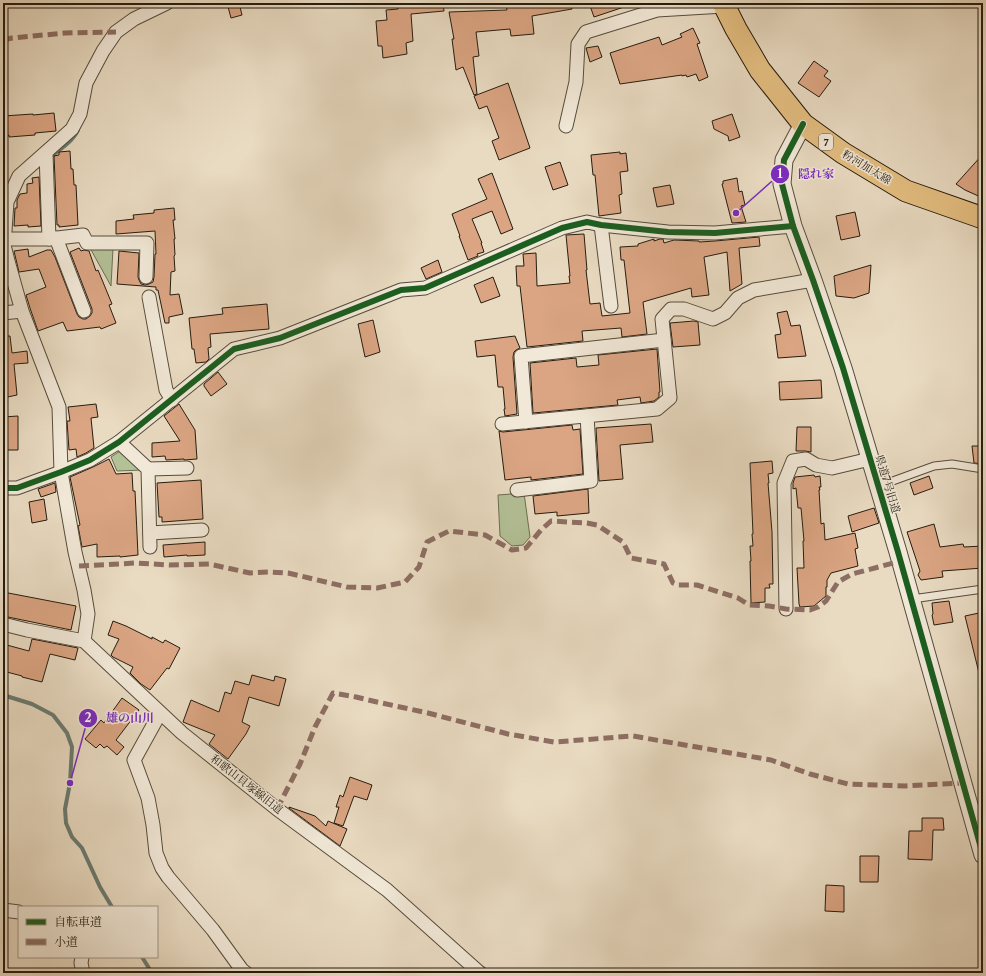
<svg xmlns="http://www.w3.org/2000/svg" width="986" height="976" viewBox="0 0 986 976" font-family="'Libre Caslon Text','Noto Serif JP',serif">
  <style>
    .green { fill: #b3c197; stroke: #6c6e53 }
    .lines { fill: none; stroke-linecap: round; stroke-linejoin: round }
    .stream { stroke: #6a7b70; stroke-width: 4 }
    .building { fill: #dba583; stroke: #251c0f }
    .service-casing { stroke: #564c3c; stroke-width: 9 }
    .minor-casing { stroke: #564c3c; stroke-width: 15 }
    .tertiary-casing { stroke: #564c3c; stroke-width: 19 }
    .primary-casing { stroke: #251c0f; stroke-width: 23 }
    .service { stroke: #f1e8d7; stroke-width: 7 }
    .minor { stroke: #f1e8d7; stroke-width: 13 }
    .tertiary { stroke: #f1e8d7; stroke-width: 17 }
    .primary { stroke: #e4be81; stroke-width: 21 }
    .quiet { stroke: #8d6e63; stroke-width: 5; stroke-dasharray: 10 5; stroke-linecap: butt }
    .cycleway-casing { stroke: #f1e8d7; stroke-width: 8 }
    .cycleway { stroke: #1b5e20; stroke-width: 6 }
    .labels { text-anchor: middle; stroke-width: 3; stroke-linejoin: round; paint-order: stroke }
    .shield { fill: #f1e8d7; stroke: #62594b; stroke-width: 1 }
    .shield-label { font-size: 10px; font-weight: bold; fill: #251c0f }
    .street-label { font-size: 11px; fill: #251c0f; stroke: #f1e8d7 }
    .leader { fill: none; stroke: #7b2cbf; stroke-width: 1.5 }
    .callout-dot { fill: #7b2cbf; stroke: #f1e8d7; stroke-width: 1.5 }
    .mark-label { font-size: 12px; text-anchor: middle; font-weight: bold; fill: #fff }
    .callout-label { font-size: 12px; text-anchor: middle; font-weight: bold; fill: #7b2cbf; stroke: #f1e8d7; stroke-width: 3; stroke-linejoin: round; paint-order: stroke }
  </style>
  <rect width="100%" height="100%" fill="#e9dbc2"/>
  <filter id="stains"><feTurbulence type="fractalNoise" baseFrequency=".005" numOctaves="4"/><feColorMatrix values="0 0 0 0 .2 0 0 0 0 .09 0 0 0 0 .02 0 0 0 .5 -.17"/></filter>
  <radialGradient id="worn" r=".72"><stop offset=".6" stop-color="#630" stop-opacity="0"/><stop offset="1" stop-color="#630" stop-opacity=".3"/></radialGradient>
  <!-- green -->
  <g class="green">
    <path d="M90,248H113L111,286Z"/>
    <path d="M120,451L143,470L117,471L111,457Z"/>
    <path d="M524,493L530,537L523,545L512,546L500,536L498,495Z"/>
  </g>
  <g class="lines">
    <!-- stream -->
    <g class="stream">
      <path d="M982,3L983,4"/>
      <path d="M169,7L177,3"/>
      <path d="M50,157C61,149 72,142 78,130"/>
      <path d="M3,695L32,704L53,715L67,733L72,747L70,783L65,809L66,823L72,837L82,848L100,887L112,907"/>
      <path d="M142,957L152,973"/>
      <path d="M483,968L489,973"/>
    </g>
  </g>
  <!-- building -->
  <g class="building">
    <path d="M227,3H239L242,15L231,18Z"/>
    <path d="M398,3H443L444,11L411,14L413,41L406,43L407,54L383,58L382,46H378L376,21L387,20L386,10L398,9Z"/>
    <path d="M508,3H572V9L532,16L534,34L511,36L510,29L476,32L479,56L473,57L477,94L474,95L463,67L456,70L452,39H454L449,12L507,10L506,5H509Z"/>
    <path d="M589,3H630V5L594,17Z"/>
    <path d="M693,28L700,43L697,44L708,77L699,81L696,74L687,77L686,75L682,76V75L620,84L610,53L659,37L662,45L682,37L680,34Z"/>
    <path d="M598,46L602,57L590,62L586,48Z"/>
    <path d="M814,61L828,71L824,76L831,81L819,97L798,83Z"/>
    <path d="M508,83L530,148L499,160L492,141L499,138L487,106L479,109L474,96Z"/>
    <path d="M54,113L56,131L35,133V135L9,137V135L3,136V116L33,114V115Z"/>
    <path d="M732,114L740,137L729,141L728,136L714,129L712,121Z"/>
    <path d="M70,151L71,169H73L74,185H76L78,225L59,227V225H57L54,156L59,155V152Z"/>
    <path d="M620,152V154L626,153L628,171L620,172L622,194L619,195L621,213L599,216L595,175H593L591,155Z"/>
    <path d="M983,154V198L965,190L956,184Z"/>
    <path d="M560,162L568,185L553,190L545,167Z"/>
    <path d="M492,173L513,229L501,234L492,211L472,219L482,243H481L484,252L477,254L478,256L468,260L459,236H460L452,214L487,199L478,179Z"/>
    <path d="M39,177L41,226L28,227V225L14,226L15,208H17V200L20,194L27,193V184L33,183L32,178Z"/>
    <path d="M737,178L739,192L742,191L745,205L741,206L746,222L732,223L722,184H723V181Z"/>
    <path d="M670,185L674,204L657,207L653,188Z"/>
    <path d="M174,208L175,220H173L175,239H174L175,255L174,256L175,271L171,272L170,295L179,294L183,314L169,317V323H165L158,290H156V287L117,284L119,251L139,253L138,277L139,280L141,284L145,285L149,284L153,282L154,277L155,254H156L155,231L116,234V221L134,219L133,215L154,213V210Z"/>
    <path d="M855,212L860,236L841,240L836,216Z"/>
    <path d="M584,234L587,270H586L590,304L600,303L602,316L630,313L624,260H621L620,247L638,246V244L654,239V241L660,239H663L664,243L674,240L699,241V242L715,241L759,237L760,246L739,248L742,284L730,291L727,252L704,257L709,295L692,297L691,288L643,302L647,334L622,337L621,328L582,331L583,341L527,347L520,286H517L516,266H524L523,254L536,253L537,286L570,283L569,276H570L566,235Z"/>
    <path d="M79,248L81,251L84,250L89,251L96,271L98,270L112,304L109,305L116,323L101,329L100,327L67,331L63,322L38,331L30,308L26,295L46,287L39,269L19,272L14,251L28,249L29,257L47,250H51L55,257L77,314L79,317L83,319H86L90,316L92,313V309L70,252Z"/>
    <path d="M438,260L442,272L426,279L421,268Z"/>
    <path d="M871,265L869,293L854,298L836,296L834,276Z"/>
    <path d="M493,277L500,296L481,303L474,285Z"/>
    <path d="M267,304L269,329L210,334L211,347L208,348L209,359L206,362L196,363L194,349H192L189,318L223,314L222,308Z"/>
    <path d="M787,311L791,326L800,325L806,356L778,358L775,335L781,334L777,313Z"/>
    <path d="M373,320L380,352L365,357L358,324Z"/>
    <path d="M694,321L698,322L700,345L673,347L670,323Z"/>
    <path d="M3,336H10L12,353L27,351L28,363L14,364L17,395L3,398Z"/>
    <path d="M515,336L520,348L516,350L514,352L513,357L517,414L505,416L504,409H505L503,387H498L495,355L477,357L475,341Z"/>
    <path d="M657,349L660,392H659V397L654,401L641,403L640,397L617,400L618,405L533,413L530,363L576,358L577,367L599,365L598,355Z"/>
    <path d="M218,372L227,384L211,396L204,386V384Z"/>
    <path d="M821,380L822,398L780,400L779,382Z"/>
    <path d="M96,404L98,417L91,418L94,448L86,453L77,457L76,449L69,450L67,421H70L68,407Z"/>
    <path d="M179,404L195,430L197,459L184,460V459L166,460L165,456L152,457V443L180,441L164,416Z"/>
    <path d="M18,416V450H4L3,417Z"/>
    <path d="M651,424L653,442L620,445L623,479L599,481L596,428Z"/>
    <path d="M572,425L573,430L580,429L583,474L531,480V477L505,480L499,431L503,432Z"/>
    <path d="M797,427H811V452L805,451H796Z"/>
    <path d="M972,446H983V464L974,463Z"/>
    <path d="M109,459L116,474L132,473L133,491H135L138,555L120,557V556L97,557V544L82,547L78,526L80,525L70,477L93,467Z"/>
    <path d="M772,461L773,473L768,474L769,483H768L772,532L773,584H769L770,588H765V602L751,603L750,561H751L750,546H753L752,534H753L750,463Z"/>
    <path d="M814,475L815,477L820,476L821,487H819L820,490H819L821,524L824,523L825,540L855,533L858,548L855,549L858,566L831,573L827,580V587H826V596L814,606L800,607L799,604L797,568H804L803,541H804L801,508H798L796,488L793,489V483L795,477Z"/>
    <path d="M929,476L933,488L914,495L910,483Z"/>
    <path d="M201,480L203,519L162,522V517H159L157,483Z"/>
    <path d="M55,483L56,492L41,497L38,489Z"/>
    <path d="M588,489L589,513L557,516V512L535,514L533,496Z"/>
    <path d="M44,499L47,520L32,523L29,502Z"/>
    <path d="M874,508L879,523L852,532L848,516Z"/>
    <path d="M934,524L940,547L963,544L964,547L983,546V568L942,571L943,577L921,580L918,575L920,571L907,532Z"/>
    <path d="M205,542V555L187,556V555L164,557L163,545Z"/>
    <path d="M3,592L76,606L71,630L3,616Z"/>
    <path d="M949,601L953,622L934,625L932,615L933,614L932,603Z"/>
    <path d="M979,613L983,633V673H979L965,616Z"/>
    <path d="M113,621L126,626L152,639V637L163,643L165,640L180,648L169,669L167,668L150,690L141,684L130,673L133,667L113,657L111,655L119,639L108,635Z"/>
    <path d="M32,639L78,648L75,660L50,654L42,682L22,677V676L3,671V644L29,651Z"/>
    <path d="M252,675L274,681L275,676L286,679L279,706L249,697L242,722L250,726L246,734L228,759L209,744L215,735L183,722L191,700L219,712L225,692L231,694L235,681L249,685Z"/>
    <path d="M122,698L139,710L116,740L124,747L117,755L107,746L104,748L100,744L96,748L85,739L101,720L104,723Z"/>
    <path d="M350,777L372,785L367,800L354,796L343,826L334,823L339,807H336L340,795L343,797Z"/>
    <path d="M289,807L315,816L326,826L328,821L347,829L340,846L289,808Z"/>
    <path d="M922,818H943L944,830H933L932,860L908,859L909,831H922Z"/>
    <path d="M860,856H879L878,882H860Z"/>
    <path d="M826,885L844,886V912L825,911Z"/>
  </g>
  <g class="lines">
    <defs>
      <g id="service">
        <path d="M879,486L934,466L952,464L983,469"/>
        <path d="M912,599L983,589"/>
      </g>
      <g id="minor">
        <path d="M566,126L576,82L578,44L586,32L657,10L724,6"/>
        <path d="M46,153L49,239"/>
        <path d="M601,225L611,306"/>
        <path d="M56,238L84,311"/>
        <path d="M5,239H49L83,235L87,243H147L146,277"/>
        <path d="M149,297L166,390L172,400"/>
        <path d="M3,313L22,311"/>
        <path d="M526,422L521,356L664,340"/>
        <path d="M502,424L657,409L670,398L662,319L671,309H684L713,319L725,313L738,298L754,290L813,280"/>
        <path d="M119,442L148,469L150,547"/>
        <path d="M148,469L187,468"/>
        <path d="M3,488H17L61,472L90,460L119,442L234,349L280,338L401,290L425,288L562,228L587,222L601,225L668,232L715,233L793,226"/>
        <path d="M517,490L591,481L587,416"/>
        <path d="M150,533L202,530"/>
        <path d="M786,609L784,483L793,461L806,459L816,465L832,468L870,459"/>
        <path d="M3,624L27,630L84,641L182,733L277,809L387,890L480,973"/>
        <path d="M84,641L88,614L84,590L75,552L61,472L59,407L22,311L8,261L4,245L7,202L19,176L72,129L80,114L86,83L103,51L116,32L134,19L167,3"/>
        <path d="M160,713L134,760L148,798L153,825L156,853L162,868L168,877L213,930L242,970L246,973"/>
        <path d="M3,910L19,912"/>
        <path d="M82,957L81,963L83,973"/>
      </g>
      <path id="tertiary" d="M803,124L784,160L782,184L793,226L813,280L843,368L898,552L983,855"/>
      <path id="primary" d="M723,3L736,29L760,70L803,124L843,153L906,191L983,218"/>
    </defs>
    <!-- service casing -->
    <use href="#service" class="service-casing"/>
    <!-- minor casing -->
    <use href="#minor" class="minor-casing"/>
    <!-- tertiary casing -->
    <use href="#tertiary" class="tertiary-casing"/>
    <!-- primary casing -->
    <use href="#primary" class="primary-casing"/>
    <!-- service -->
    <use href="#service" class="service"/>
    <!-- minor -->
    <use href="#minor" class="minor"/>
    <!-- tertiary -->
    <use href="#tertiary" class="tertiary"/>
    <!-- primary -->
    <use href="#primary" class="primary"/>
    <!-- quiet -->
    <g class="quiet">
      <path d="M3,40L12,38L65,33L116,32"/>
      <path d="M79,566L136,563L169,565L209,564L250,573L270,572L288,573L347,587L377,588L405,582L419,567L427,542L449,531L485,535L512,550L526,548L541,530L551,521L587,523L597,525L623,542L631,558L664,564L673,583L678,585H697L738,598L749,605L769,606L786,609L810,610L818,607L826,601L838,582L852,574L901,561"/>
      <path d="M277,809L300,764L315,727L333,693L356,697L377,702L428,713L508,734L554,742L633,736L771,760L810,774L848,784L905,786L963,783"/>
    </g>
    <defs>
      <g id="cycleway">
        <path d="M803,124L784,160L782,184L793,226L813,280L843,368L898,552L983,855"/>
        <path d="M3,488H17L61,472L90,460L119,442L234,349L280,338L401,290L425,288L562,228L587,222L601,225L668,232L715,233L793,226"/>
      </g>
    </defs>
    <!-- cycleway casing -->
    <use href="#cycleway" class="cycleway-casing"/>
    <!-- cycleway -->
    <use href="#cycleway" class="cycleway"/>
  </g>
  <g class="labels">
    <!-- shield labels -->
    <rect class="shield" x="819" y="134" width="14" height="16" rx="3"/>
    <g class="shield-label">
      <text x="826" y="146">7</text>
    </g>
    <!-- street labels -->
    <g class="street-label">
      <text transform="translate(867 167) rotate(31)" y="4">粉河加太線</text>
      <text transform="translate(888 484) rotate(73)" y="4">県道7号旧道</text>
      <text transform="translate(247 784) rotate(38)" y="4">和歌山貝塚線旧道</text>
    </g>
  </g>
  <!-- callouts -->
  <path class="leader" d="M736 213L780 174M70 783L88 718"/>
  <g class="callout-dot">
    <circle cx="736" cy="213" r="4"/>
    <circle cx="70" cy="783" r="4"/>
    <circle cx="780" cy="174" r="10"/>
    <circle cx="88" cy="718" r="10"/>
  </g>
  <g class="mark-label">
    <text x="780" y="178">1</text>
    <text x="88" y="722">2</text>
  </g>
  <g class="callout-label">
    <text x="816" y="178">隠れ家</text>
    <text x="130" y="722">雄の山川</text>
  </g>
  <!-- margin -->
  <rect width="986" height="976" fill="none" stroke="#e9dbc2" stroke-width="16"/>
  <rect x="4" y="4" width="978" height="968" fill="none" stroke="#251c0f" stroke-width="2"/>
  <rect x="8" y="8" width="970" height="960" fill="none" stroke="#251c0f"/>
  <!-- legend -->
  <rect x="18" y="906" width="140" height="52" fill="#f1e8d7" stroke="#9f9687"/>
  <rect x="26" y="919" width="20" height="6" fill="#1b5e20" stroke="#9f9687"/>
  <text x="54" y="926" font-size="12" fill="#251c0f">自転車道</text>
  <rect x="26" y="939" width="20" height="6" fill="#8d6e63" stroke="#9f9687"/>
  <text x="54" y="946" font-size="12" fill="#251c0f">小道</text>
  <rect width="100%" height="100%" filter="url(#stains)"/>
  <rect width="100%" height="100%" fill="url(#worn)"/>
</svg>
